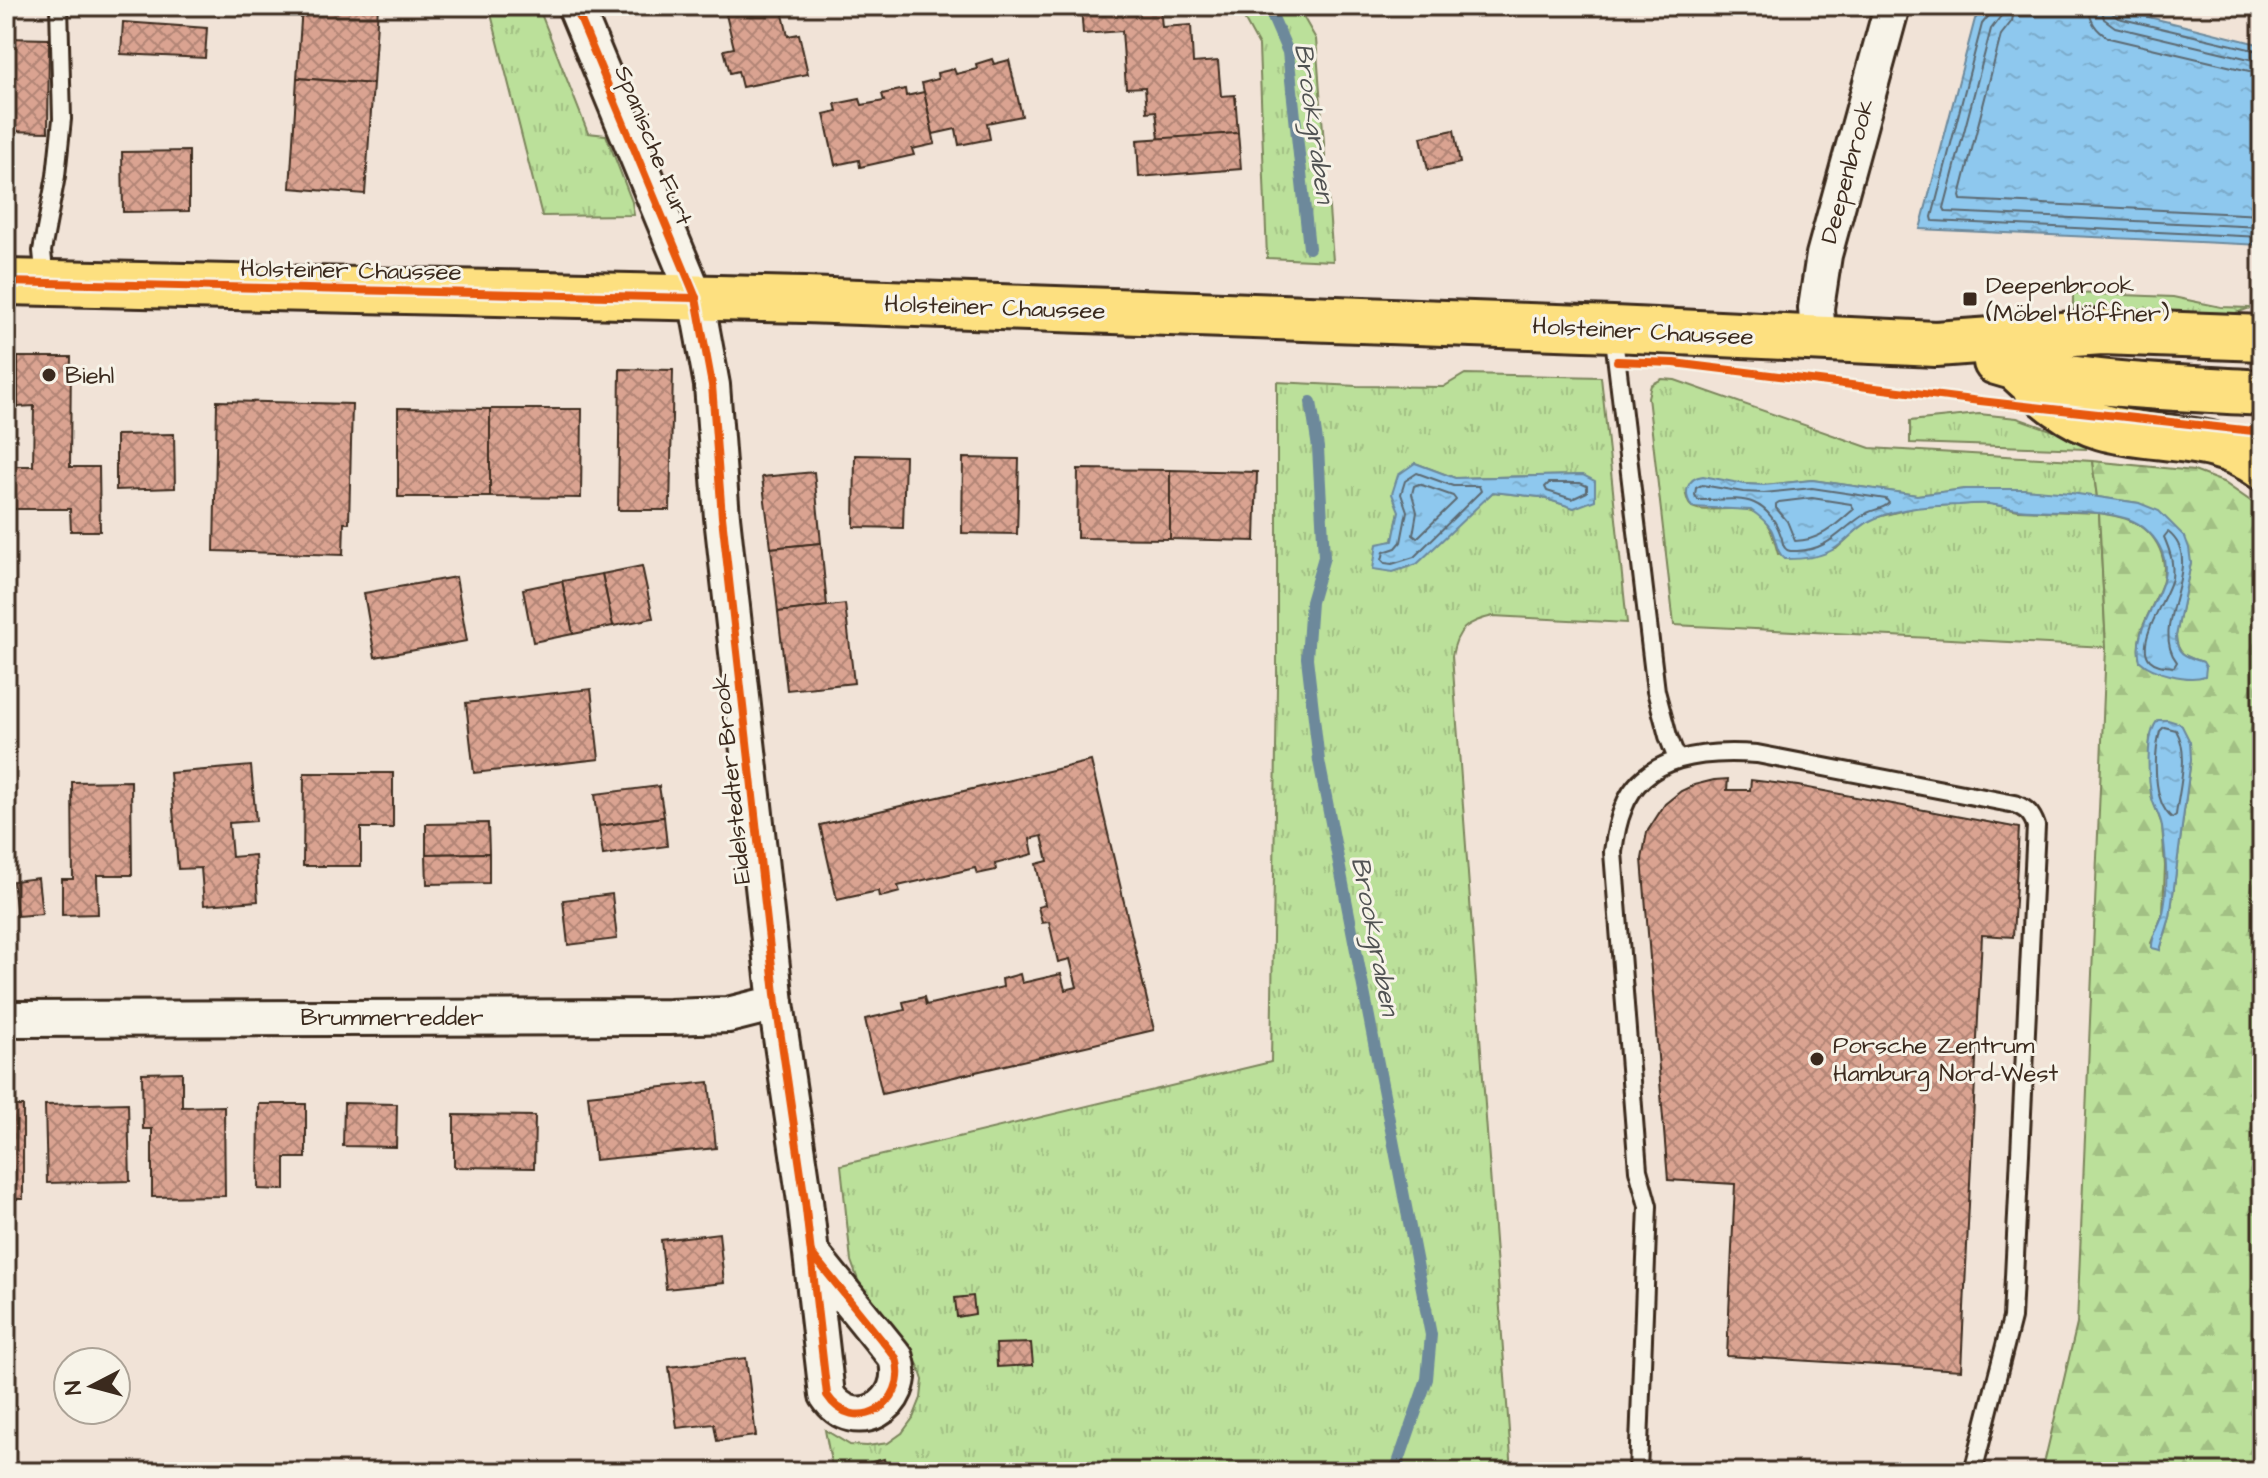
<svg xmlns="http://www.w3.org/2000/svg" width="2268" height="1478" viewBox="0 0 2268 1478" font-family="'Architects Daughter',sans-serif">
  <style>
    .grass { fill: url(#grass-tufts); stroke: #7b855c; stroke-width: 2; fill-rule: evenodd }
    .forest { fill: url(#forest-firs); stroke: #7b855c; stroke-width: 2; fill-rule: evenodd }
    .water { fill: url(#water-ripples); stroke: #6d899b; stroke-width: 2 }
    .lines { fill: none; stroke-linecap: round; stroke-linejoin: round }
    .shore { stroke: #5c6971; stroke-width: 2 }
    .stream { stroke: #6d899b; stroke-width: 12 }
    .building { fill: url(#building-cross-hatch); stroke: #3b2a1e; stroke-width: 2 }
    .service-casing { stroke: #3b2a1e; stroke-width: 22 }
    .minor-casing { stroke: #3b2a1e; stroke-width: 40 }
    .primary-casing { stroke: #3b2a1e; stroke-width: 50 }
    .motorway-casing { stroke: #3b2a1e; stroke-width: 50 }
    .service { stroke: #f7f3e8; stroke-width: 16 }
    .minor { stroke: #f7f3e8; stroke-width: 34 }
    .primary { stroke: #fde080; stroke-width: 44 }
    .motorway { stroke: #fde080; stroke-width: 44 }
    .cycleway-casing { stroke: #f7f3e8; stroke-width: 13 }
    .cycleway { stroke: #e8590c; stroke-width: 8 }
    .poi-dot { fill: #3b2a1e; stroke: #f7f3e8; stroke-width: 3 }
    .labels { text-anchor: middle; stroke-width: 6; stroke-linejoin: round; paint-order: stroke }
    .street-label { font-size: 24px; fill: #3b2a1e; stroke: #f7f3e8 }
    .poi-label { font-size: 24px; fill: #3b2a1e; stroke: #f7f3e8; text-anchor: start }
    .water-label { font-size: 26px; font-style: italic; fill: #505252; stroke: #f7f3e8 }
  </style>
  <defs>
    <pattern id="grass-tufts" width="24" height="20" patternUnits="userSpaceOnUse" patternTransform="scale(2)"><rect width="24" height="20" fill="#bbe09a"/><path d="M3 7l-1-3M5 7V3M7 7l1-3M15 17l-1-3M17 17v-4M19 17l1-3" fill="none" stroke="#a2c084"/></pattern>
    <pattern id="forest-firs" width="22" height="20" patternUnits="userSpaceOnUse" patternTransform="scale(2)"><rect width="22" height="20" fill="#bbe09a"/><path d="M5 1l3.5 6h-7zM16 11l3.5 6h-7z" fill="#a2c084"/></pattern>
    <pattern id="water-ripples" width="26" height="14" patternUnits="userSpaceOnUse" patternTransform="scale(2)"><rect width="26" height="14" fill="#8ec8ee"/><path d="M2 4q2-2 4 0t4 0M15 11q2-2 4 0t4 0" fill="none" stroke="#7baccc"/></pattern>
    <pattern id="building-cross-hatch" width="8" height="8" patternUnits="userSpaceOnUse" patternTransform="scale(2)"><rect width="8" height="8" fill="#daa391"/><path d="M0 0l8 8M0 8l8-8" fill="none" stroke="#b28576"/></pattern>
  </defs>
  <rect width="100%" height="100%" fill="#f1e3d7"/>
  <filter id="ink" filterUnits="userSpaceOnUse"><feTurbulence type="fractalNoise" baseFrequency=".0125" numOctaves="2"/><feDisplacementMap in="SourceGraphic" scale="16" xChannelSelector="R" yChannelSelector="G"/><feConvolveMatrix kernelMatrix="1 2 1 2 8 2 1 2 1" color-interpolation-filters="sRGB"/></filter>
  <g filter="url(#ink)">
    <!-- grass -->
    <g class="grass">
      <path d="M489,6H538L588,133L606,135L632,202L634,215L542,216Z"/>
      <path d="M1237,6H1297L1316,39L1333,261L1267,258L1259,46Z"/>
      <path d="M2073,293L2173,297L2221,307L2250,308L2236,313H2227L2073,309Z"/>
      <path d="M1465,374L1601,377L1627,623L1493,616C1466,622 1457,629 1452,656L1512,1472H833L825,1430L850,1445L867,1446L888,1443L902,1433L913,1418L921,1398L923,1380L918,1365L861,1288L851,1261L841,1165L1271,1062L1277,686V382L1357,386L1443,387ZM1415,463L1455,478L1583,475L1574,508L1540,497L1493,492L1477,506L1374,569L1377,545L1393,541L1399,511Z"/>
      <path d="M1662,379L1675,380L1870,448L2092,461L2097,497L2023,489H1965L1917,495L1812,480L1764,485L1744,484L1686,495C1687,498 1688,504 1691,506C1702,516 1742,501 1759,515C1771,525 1774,539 1778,554L1836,549L1860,527L1874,518L1916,507L1987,503L2018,510L2099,513L2106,647L1674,625L1648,397L1651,385Z"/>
      <path d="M1979,414L2017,418L2071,437L2085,438L2086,449L1910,443V421Z"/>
    </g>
    <!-- forest -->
    <path class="forest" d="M2092,461L2194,471L2223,482L2262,509V1472H2042L2077,1324L2106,647L2099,513C2109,515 2120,516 2129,520C2158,531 2172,563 2159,591C2149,615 2134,634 2140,661L2203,662C2187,657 2177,655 2176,636L2191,563L2139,503L2097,497ZM2150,737L2191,759L2170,917L2160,950L2151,943L2163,913L2165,866L2162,825L2151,795L2149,755Z"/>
    <!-- water -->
    <g class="water">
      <path d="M1987,6H2104L2262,45V245L1920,229L1975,19Z"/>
      <path d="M1415,463L1455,478L1583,475L1595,481V500L1574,508L1540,497L1493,492L1417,564L1393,572L1373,569L1377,544L1393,541L1399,511L1392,494L1398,475Z"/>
      <path d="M1703,476L1744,484L1764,485L1812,480L1917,495L1965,489H2023L2071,493L2139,503L2159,511L2185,537L2189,548L2191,563L2176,636C2176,655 2187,657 2203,662L2206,667L2205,676C2188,682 2153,673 2140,661C2130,621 2177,589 2162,552C2156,537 2143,524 2128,519C2098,509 2062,512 2031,510C2017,510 2004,506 1989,504C1980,503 1969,504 1959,505C1931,506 1903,507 1876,518C1860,524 1850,538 1837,547C1822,558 1802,559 1785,559C1775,551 1777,540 1771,529C1766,521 1758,515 1751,510L1692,507C1683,494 1686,478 1703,476Z"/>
      <path d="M2158,720H2168L2181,724L2190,742L2191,759L2170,917L2160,950L2152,948C2151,936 2160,925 2163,913C2169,887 2166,854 2162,827C2161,816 2154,808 2152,798C2148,779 2145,734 2158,720Z"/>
    </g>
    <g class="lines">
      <!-- shore -->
      <g class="shore">
        <path d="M1992,6L1991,13L1982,24L1932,217L1933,221L2262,237"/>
        <path d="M2003,6L2001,16L1991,29L1944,208L1946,212L2262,227"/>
        <path d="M2015,6L2012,21L2001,35L1960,196L1961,200L2262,215"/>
        <path d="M2089,6C2089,21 2096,31 2109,38L2262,74"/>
        <path d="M2101,6L2104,19L2115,27L2262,62"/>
        <path d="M2111,6L2112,13L2118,18L2262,52"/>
        <path d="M1417,473L1453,486H1479L1481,491L1414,557L1392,564L1385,563L1382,560L1384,552L1396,548L1401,542L1407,511L1401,494L1405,481Z"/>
        <path d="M1549,483H1580L1587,486V492L1572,499L1547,491L1545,487Z"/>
        <path d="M1419,484L1453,496L1456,500L1417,538L1413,535L1417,512L1412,494L1414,486Z"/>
        <path d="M1702,485L1743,492L1764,493L1812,488L1886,499L1889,503C1883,509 1875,509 1867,513C1841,528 1830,550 1797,551C1792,551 1788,552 1785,548C1782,545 1783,540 1781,536C1777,523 1768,509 1754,503C1738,496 1715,501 1698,500L1695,495L1696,488Z"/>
        <path d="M1812,498L1851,504L1854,509C1836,525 1820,541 1795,541L1787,521L1776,508V504L1779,502Z"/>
        <path d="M2168,532C2208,563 2147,625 2177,662L2174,667C2166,666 2156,666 2150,660C2134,643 2168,597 2172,578C2174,563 2170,551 2164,537Z"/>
        <path d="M2164,727L2176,730C2190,754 2179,789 2176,815L2172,818C2152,801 2154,755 2160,731Z"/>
      </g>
      <!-- stream -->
      <g class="stream">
        <path d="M1268,6L1288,52L1309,248"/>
        <path d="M1311,402L1318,448L1324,557L1311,602L1307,658L1319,761L1431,1335L1427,1379L1395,1472"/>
      </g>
    </g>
    <!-- building -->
    <g class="building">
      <path d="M302,6H378L373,84L297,78Z"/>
      <path d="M724,6H781L788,36L799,34L808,74L742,87L738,71L730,73L724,50L734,48Z"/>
      <path d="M1081,6H1160L1162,27L1191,25L1193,63L1218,61L1221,96L1235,95L1238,133L1159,139L1156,111L1147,112L1145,87L1126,88L1122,31L1083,34Z"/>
      <path d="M123,22L207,28L205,58L121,54Z"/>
      <path d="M6,38L49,39L48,132L6,131Z"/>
      <path d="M992,59L994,64L1009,60L1022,116L987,123L990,139L959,145L956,129L933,134L922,83L938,79L937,73L954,69L956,74L977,69L976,64Z"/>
      <path d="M297,78L373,84L365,194L290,188Z"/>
      <path d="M905,89L906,96L924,92L935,144L912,149L914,155L860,167L859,160L835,165L824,114L837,111L835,104L860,99L862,105L884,101L882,94Z"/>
      <path d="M1454,130L1460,163L1428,170L1421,137Z"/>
      <path d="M1238,133L1241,169L1139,177L1137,140Z"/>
      <path d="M189,151V211L123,212L122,152Z"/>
      <path d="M18,357H71L70,467H99L100,531H71L70,509H6V466H33L34,406L18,407Z"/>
      <path d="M620,369L673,370L670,510H618Z"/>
      <path d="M217,401L352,404L349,523H344L343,555L214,551Z"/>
      <path d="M398,408L490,409V497H398Z"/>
      <path d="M490,409H582L581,498L490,497Z"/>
      <path d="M174,434L175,488L116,490V435Z"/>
      <path d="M855,455L905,456L903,528L854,527Z"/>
      <path d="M963,458L1019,459L1017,534L962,533Z"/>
      <path d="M1078,469L1170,470V539L1077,538Z"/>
      <path d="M1170,470L1257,472L1255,541L1170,539Z"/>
      <path d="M814,472L821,543L771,548L762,477Z"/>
      <path d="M821,543L827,606L778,612L771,548Z"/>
      <path d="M642,566L653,618L613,626L602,574Z"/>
      <path d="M602,574L613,626L573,634L562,581Z"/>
      <path d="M456,577L467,641L375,657L364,593Z"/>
      <path d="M562,581L573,634L533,642L523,589Z"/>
      <path d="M845,604L854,683L787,690L778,612Z"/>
      <path d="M591,689L599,759L474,773L466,703Z"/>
      <path d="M1091,761L1154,1030L882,1094L865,1019L905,1010L903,1002L924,997L926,1005L1003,987L1002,979L1020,974L1022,983L1061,974L1065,990L1077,987L1070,959L1058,962L1049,922L1042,923L1038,907L1045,905L1036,864L1048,861L1042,836L1030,839L1033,854L995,864L996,870L977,874L975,868L898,886L900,892L889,895L879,897L878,891L837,900L820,825Z"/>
      <path d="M251,766L256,821L229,823L232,857L255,855L258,901L204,905L201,868L178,869L170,773Z"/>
      <path d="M304,773H393V828H361V866H303Z"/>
      <path d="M1728,779L1727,790H1750L1751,780L1798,786L2019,828L2013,937L1982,935L1961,1370L1727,1356L1735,1184L1668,1180L1642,859L1647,832L1665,804L1681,791L1694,785L1714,780Z"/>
      <path d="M131,781L132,875H97L98,914L62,915V879H73L72,782Z"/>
      <path d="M659,786L664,817L599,826L595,794Z"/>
      <path d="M664,817L667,846L603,855L599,826Z"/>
      <path d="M488,823L489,853L426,854V824Z"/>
      <path d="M489,853V883L427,884L426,854Z"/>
      <path d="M38,878L42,914L17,916L13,881Z"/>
      <path d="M612,894L617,939L568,945L563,900Z"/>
      <path d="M182,1072V1107L224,1106L225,1196L152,1197V1129H143L142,1073Z"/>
      <path d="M709,1082L716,1148L595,1160L588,1095Z"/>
      <path d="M128,1103L130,1181L47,1183L45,1105Z"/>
      <path d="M344,1103L397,1104L396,1147L343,1146Z"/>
      <path d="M259,1104H306V1158H285V1190L258,1189Z"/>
      <rect x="6" y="1106" width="17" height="93"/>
      <path d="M454,1115L535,1116L534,1168L454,1167Z"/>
      <path d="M719,1233L724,1283L666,1289L661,1240Z"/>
      <path d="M973,1296L975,1314L957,1317L955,1298Z"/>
      <path d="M1031,1343L1033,1365L997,1367L996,1344Z"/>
      <path d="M746,1358L756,1436L717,1441L714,1424L677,1428L669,1367Z"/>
      <path d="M884,1459L887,1472H866L864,1464Z"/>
    </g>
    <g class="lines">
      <defs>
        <g id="service">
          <path d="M45,281L42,251L56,176L62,119L59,6"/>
          <path d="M1613,330L1656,691L1668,736L1677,759"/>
          <path d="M1638,1472L1648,1206L1638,1170L1613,852C1615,837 1617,823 1623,809C1643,754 1707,750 1757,754L2015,804C2027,809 2032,814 2036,826L2012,1318L1973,1472"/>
        </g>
        <g id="minor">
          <path d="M575,6L696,298L712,385L722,517L776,1003L805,1201L827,1395C854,1437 910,1405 896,1358L812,1254"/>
          <path d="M1818,339L1816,308L1824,255L1892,6"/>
          <path d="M6,1019L669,1017L728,1015L776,1003"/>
        </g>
        <g id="primary">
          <path d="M6,282L804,300L1613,329L1936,344L2102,332L2262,338"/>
          <path d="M1996,362C2076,387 2178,387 2262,393"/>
        </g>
        <path id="motorway" d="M2016,368C2042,392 2067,417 2102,427C2154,442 2216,432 2262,467"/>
      </defs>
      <!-- service casing -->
      <use href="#service" class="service-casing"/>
      <!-- minor casing -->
      <use href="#minor" class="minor-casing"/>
      <!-- primary casing -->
      <use href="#primary" class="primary-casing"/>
      <!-- motorway casing -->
      <use href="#motorway" class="motorway-casing"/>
      <!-- service -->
      <use href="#service" class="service"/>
      <!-- minor -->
      <use href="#minor" class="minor"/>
      <!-- primary -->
      <use href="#primary" class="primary"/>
      <!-- motorway -->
      <use href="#motorway" class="motorway"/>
      <defs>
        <g id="cycleway">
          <path d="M575,6L696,298L712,385L722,517L776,1003L805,1201L827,1395C854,1437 910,1405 896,1358L812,1254"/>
          <path d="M6,282L696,298"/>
          <path d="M1617,361L1674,363L1980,401L2262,432"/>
        </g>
      </defs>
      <!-- cycleway casing -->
      <use href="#cycleway" class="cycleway-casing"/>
      <!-- cycleway -->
      <use href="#cycleway" class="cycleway"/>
    </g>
  </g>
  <!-- markers -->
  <g class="poi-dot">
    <rect x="1962" y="291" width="16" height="16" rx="4"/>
    <circle cx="49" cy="375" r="8"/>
    <circle cx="1817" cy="1059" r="8"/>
  </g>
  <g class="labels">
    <!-- street labels -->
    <g class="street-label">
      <text transform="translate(654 145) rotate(68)" y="8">Spanische Furt</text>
      <text transform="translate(1847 171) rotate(-75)" y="8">Deepenbrook</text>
      <text transform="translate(351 270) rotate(1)" y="8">Holsteiner Chaussee</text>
      <text transform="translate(995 307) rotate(2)" y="8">Holsteiner Chaussee</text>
      <text transform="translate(1643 331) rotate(3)" y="8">Holsteiner Chaussee</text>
      <text transform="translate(731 779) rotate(-96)" y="8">Eidelstedter Brook</text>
      <text x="392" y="1025">Brummerredder</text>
    </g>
    <!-- poi labels -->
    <g class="poi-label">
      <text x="1986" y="293">Deepenbrook<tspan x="1986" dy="28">(Möbel Höffner)</tspan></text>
      <text x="65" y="383">Biehl</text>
      <text x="1833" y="1053">Porsche Zentrum<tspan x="1833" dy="28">Hamburg Nord-West</tspan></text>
    </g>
    <!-- water labels -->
    <g class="water-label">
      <text transform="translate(1315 123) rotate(82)" y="9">Brookgraben</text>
      <text transform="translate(1376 936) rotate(79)" y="9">Brookgraben</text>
    </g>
  </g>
  <!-- margin -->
  <rect width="2268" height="1478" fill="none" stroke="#f7f3e8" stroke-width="32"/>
  <rect x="16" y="16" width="2236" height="1446" fill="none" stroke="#3b2a1e" stroke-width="3" filter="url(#ink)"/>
  <!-- north arrow -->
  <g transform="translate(92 1386) rotate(264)"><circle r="38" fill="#f7f3e8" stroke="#aca397" stroke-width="2"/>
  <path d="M0-6L14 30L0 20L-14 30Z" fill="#3b2a1e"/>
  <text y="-12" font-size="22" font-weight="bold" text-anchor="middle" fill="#3b2a1e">N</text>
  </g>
</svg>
